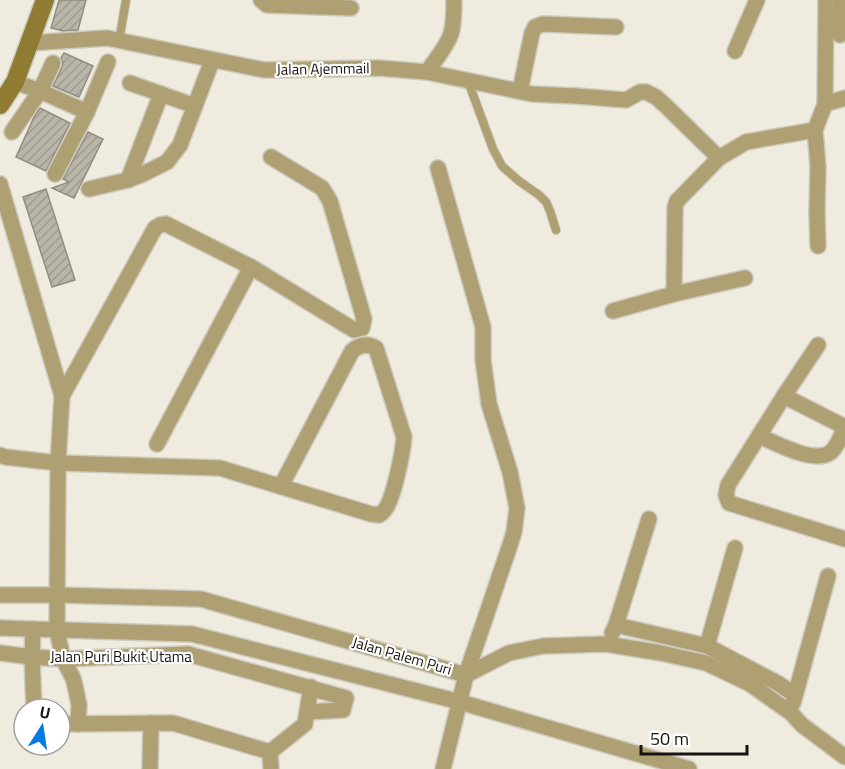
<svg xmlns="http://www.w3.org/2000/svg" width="845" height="769" viewBox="0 0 845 769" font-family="'Titillium Web',sans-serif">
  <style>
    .building { fill: url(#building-hatch); stroke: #918d82; stroke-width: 1.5 }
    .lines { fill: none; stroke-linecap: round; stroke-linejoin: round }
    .lane-casing { stroke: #ccc9bd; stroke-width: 10 }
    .street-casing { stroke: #ccc9bd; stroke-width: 18 }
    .secondary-casing { stroke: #ccc9bd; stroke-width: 21 }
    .lane { stroke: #aea073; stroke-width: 8 }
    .street { stroke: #aea073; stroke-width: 15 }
    .secondary { stroke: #907b32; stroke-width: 18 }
    .labels { text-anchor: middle; stroke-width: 4.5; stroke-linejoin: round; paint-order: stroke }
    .street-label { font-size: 15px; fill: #171511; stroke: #fff }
  </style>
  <defs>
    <pattern id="building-hatch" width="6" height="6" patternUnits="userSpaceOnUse" patternTransform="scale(1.5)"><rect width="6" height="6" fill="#b9b5a9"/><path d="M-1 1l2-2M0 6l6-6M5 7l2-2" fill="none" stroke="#9e9b90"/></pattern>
  </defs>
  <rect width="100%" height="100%" fill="#efebde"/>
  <!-- building -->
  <g class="building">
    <path d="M59,0H86L78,30L63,31L51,28Z"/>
    <path d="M64,53L93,66L79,97L53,86L62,67L63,63L61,58Z"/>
    <path d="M40,108L70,123L46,171L16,157L35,115Z"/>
    <path d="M88,132L103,139L74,198L52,188L69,182L63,179Z"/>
    <path d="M46,189L75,280L52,287L23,197Z"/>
  </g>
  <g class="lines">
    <defs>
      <g id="lane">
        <path d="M119,41L126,0"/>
        <path d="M468,81L493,149L502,166L519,181L539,195L546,202L550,211L556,230"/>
      </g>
      <g id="street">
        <path d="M261,0L267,5L351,8"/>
        <path d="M840,35L841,1"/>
        <path d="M30,43L107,38L264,70L379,68L427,72L532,94L576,96L626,100L640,92H646L656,97L667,107L719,158"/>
        <path d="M735,51L757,0"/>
        <path d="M427,72C435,60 446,48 451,34C454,24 454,11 454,0"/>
        <path d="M15,82L40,91L87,112L108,62"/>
        <path d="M130,83L195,106"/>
        <path d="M520,91L532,33L535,27L543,24L616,27"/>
        <path d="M825,104L845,98"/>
        <path d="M815,130L818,167L817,212L818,246"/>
        <path d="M12,132L40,91L53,63"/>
        <path d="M438,168L483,327V360L489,404L510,472L517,508L514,532L509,548L466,675L443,769"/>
        <path d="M55,174L87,112"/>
        <path d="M128,180L161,94"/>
        <path d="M0,184L62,396L58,463L57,630L63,659L73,678L76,690L79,705L78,724"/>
        <path d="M89,189L128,180L143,174L167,162L180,145L212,61"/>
        <path d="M674,294L675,207L677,201L719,158L746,142L815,130L825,104L826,0"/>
        <path d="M613,311L674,294L745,278"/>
        <path d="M818,345L784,396L728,485L726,495L729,503L845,539"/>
        <path d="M62,396L155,228L160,225L166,224L251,267L354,330L362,328L364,319L330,201L322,188L271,157"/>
        <path d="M784,396L845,427"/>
        <path d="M759,436C776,443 815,465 831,452C838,446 841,435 845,427"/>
        <path d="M157,444L251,267"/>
        <path d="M0,455L5,457L58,463L220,468L371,514L379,515C381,514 385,510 386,508C394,496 403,452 404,437L376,348C367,343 359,345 352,351L281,486"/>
        <path d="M0,595H57L201,599L466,675L509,653L543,646L606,644L661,653L706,663L750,684L791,713L802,725L845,757"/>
        <path d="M616,625L707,646L779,684L795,695"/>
        <path d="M0,628L192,634L460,702L689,769"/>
        <path d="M33,629L32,657L34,709"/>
        <path d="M612,633L616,625L649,519"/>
        <path d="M707,646L735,548"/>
        <path d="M0,653L32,657L63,659L188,654L346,698L343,710L307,712"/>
        <path d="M793,703L828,576"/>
        <path d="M60,724L173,723L270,752"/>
        <path d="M270,752L305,724L311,687"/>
        <path d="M270,752L271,769"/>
        <path d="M150,769L151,723"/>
      </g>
      <path id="secondary" d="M0,105L15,82L45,0"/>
    </defs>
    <!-- lane casing -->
    <use href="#lane" class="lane-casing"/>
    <!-- street casing -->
    <use href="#street" class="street-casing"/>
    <!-- secondary casing -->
    <use href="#secondary" class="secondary-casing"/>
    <!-- lane -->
    <use href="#lane" class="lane"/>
    <!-- street -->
    <use href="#street" class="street"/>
    <!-- secondary -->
    <use href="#secondary" class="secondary"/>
  </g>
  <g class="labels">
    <!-- street labels -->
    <g class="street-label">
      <text transform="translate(323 69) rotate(-1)" y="5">Jalan Ajemmail</text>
      <text transform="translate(402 656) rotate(16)" y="5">Jalan Palem Puri</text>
      <text x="121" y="662">Jalan Puri Bukit Utama</text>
    </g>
  </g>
  <!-- north arrow -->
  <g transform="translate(42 727) rotate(12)"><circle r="28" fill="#ffffff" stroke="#a2a1a0" stroke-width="1.5"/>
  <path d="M0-4.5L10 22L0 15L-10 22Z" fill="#037be2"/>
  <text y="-9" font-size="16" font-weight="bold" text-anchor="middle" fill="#171511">U</text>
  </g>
  <!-- scale -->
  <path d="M641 745v9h106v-9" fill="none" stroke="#171511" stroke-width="3"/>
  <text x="650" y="745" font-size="18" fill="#171511" stroke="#ffffff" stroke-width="4.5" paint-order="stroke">50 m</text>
</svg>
